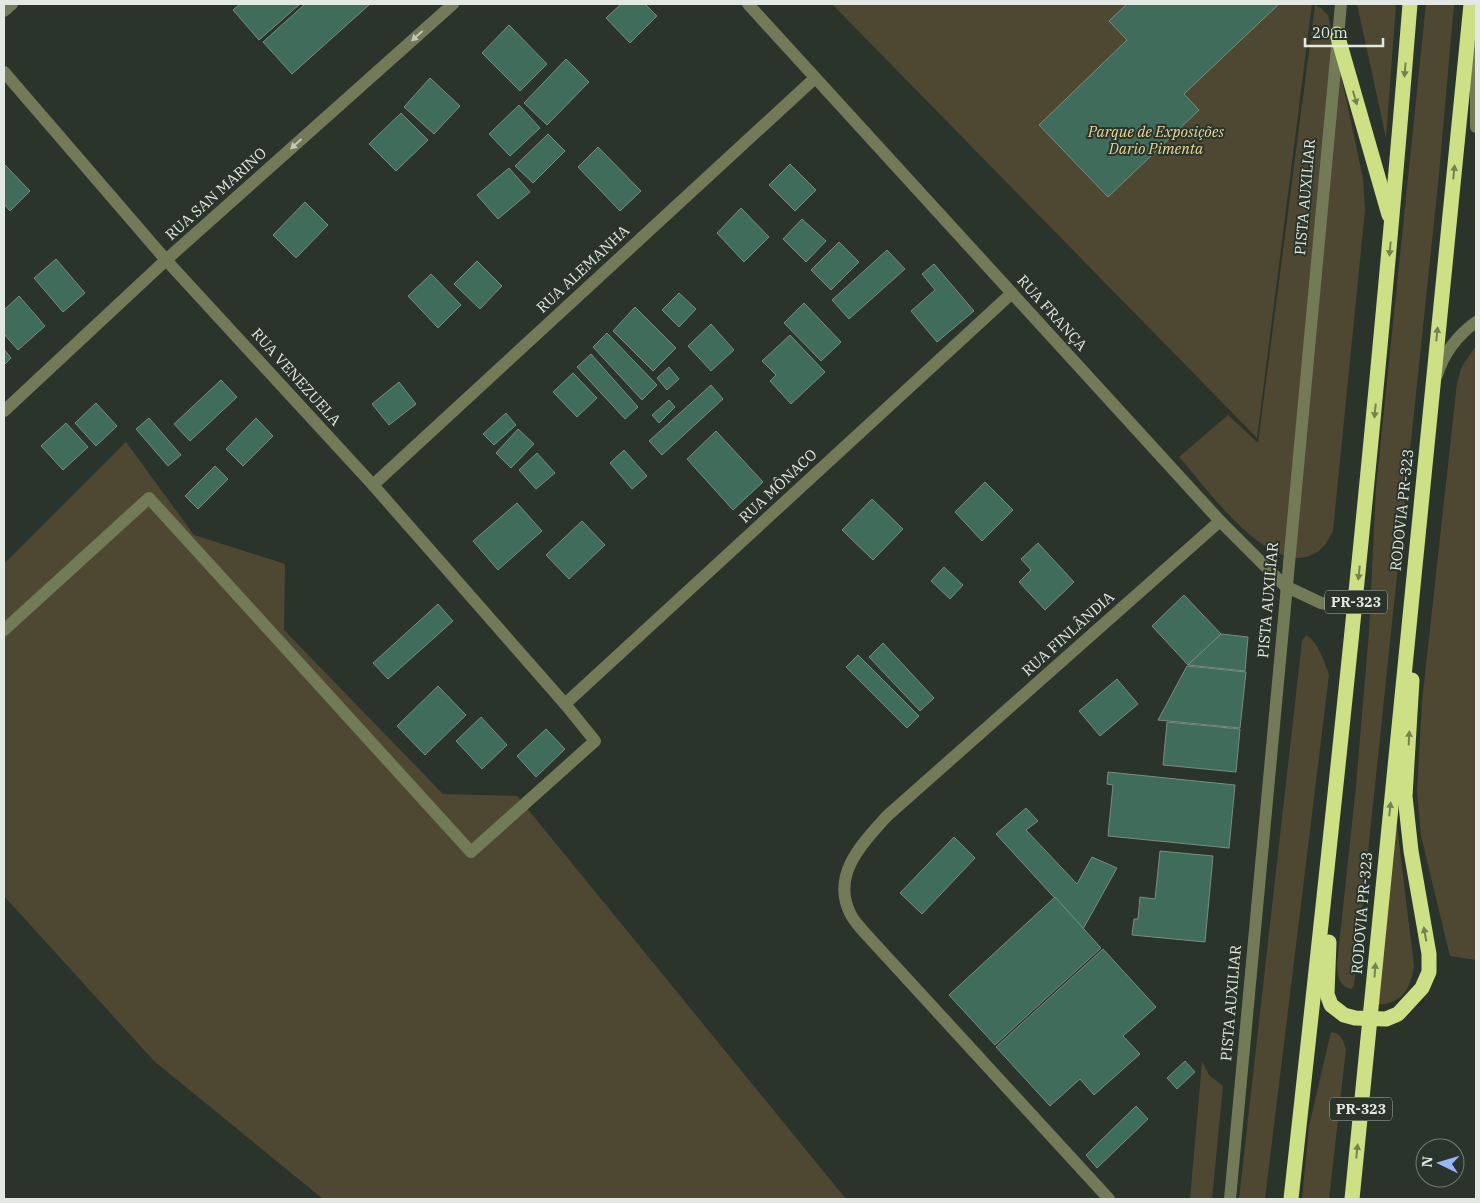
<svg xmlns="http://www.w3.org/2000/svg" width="1480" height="1203" viewBox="0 0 1480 1203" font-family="'IBM Plex Serif',serif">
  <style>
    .green { fill: #4e4832 }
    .building { fill: #406c5c; stroke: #7a8b84 }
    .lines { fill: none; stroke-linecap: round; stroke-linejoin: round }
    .minor { stroke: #727a57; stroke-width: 12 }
    .highway { stroke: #cde086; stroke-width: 15 }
    .oneway { fill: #c0c8b8 }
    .oneway2 { fill: #738153 }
    .labels { text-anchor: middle; stroke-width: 4; stroke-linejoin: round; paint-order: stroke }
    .shield { fill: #2a342a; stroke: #abb3ab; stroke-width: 1 }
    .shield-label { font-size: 14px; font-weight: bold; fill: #e2e9e2 }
    .park-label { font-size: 15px; font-style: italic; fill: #ead796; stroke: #2a342a }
    .street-label { font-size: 15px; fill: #e2e9e2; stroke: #2a342a }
  </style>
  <rect width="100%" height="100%" fill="#2a342a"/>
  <!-- green -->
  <g class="green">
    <path d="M832,4H1312L1257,438Z"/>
    <path d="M1357,4H1396L1386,138Z"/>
    <path d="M1426,4H1454L1439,174L1354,986L1351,989C1338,985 1338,976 1337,964L1356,786L1369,632L1376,488Z"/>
    <path d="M1315,5L1321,8L1328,15L1363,178L1365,210L1333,531C1330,536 1327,543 1323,547C1278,592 1205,485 1179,457L1228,415L1258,443Z"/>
    <path d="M1476,346V960L1450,956L1421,836L1417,792L1422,702L1457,383L1462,366Z"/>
    <path d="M126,442L194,535L285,564L284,630L443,794L517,796L846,1199H323L154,1061L4,896V564Z"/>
    <path d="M1306,635C1318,642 1325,663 1329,675L1265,1199H1239L1302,641Z"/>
    <path d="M1396,818L1414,966C1410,990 1403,1003 1376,1005Z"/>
    <path d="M1331,1032C1341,1033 1343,1040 1346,1049L1329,1199H1302L1309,1126Z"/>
    <path d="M1202,1062L1209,1075L1223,1086L1212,1199H1190Z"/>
  </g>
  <!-- building -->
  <g class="building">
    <path d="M240,4H300L259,40L233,10Z"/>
    <path d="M305,4H370L292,74L263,42Z"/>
    <path d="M621,4H645L657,16L630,43L606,18Z"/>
    <path d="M1127,4H1279L1184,94L1199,110L1108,197L1039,125L1127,40L1109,21Z"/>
    <path d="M509,25L547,64L520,91L482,53Z"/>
    <path d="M566,59L589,82L547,125L524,103Z"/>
    <path d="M430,78L460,106L434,134L404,107Z"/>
    <path d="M519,105L540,128L510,156L489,134Z"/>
    <path d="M401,113L428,140L396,171L369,144Z"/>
    <path d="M548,134L565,151L533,183L515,166Z"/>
    <path d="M598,147L641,191L620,211L578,167Z"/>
    <path d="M4,164L30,191L10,211L4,204Z"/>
    <path d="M790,164L816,190L795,211L769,185Z"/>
    <path d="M509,168L530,192L498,219L477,195Z"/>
    <path d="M305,202L328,225L296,258L273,235Z"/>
    <path d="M741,208L769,237L744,262L717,233Z"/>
    <path d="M802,219L826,241L806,262L783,239Z"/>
    <path d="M839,242L859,262L831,290L811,270Z"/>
    <path d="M887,250L905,269L849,319L832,300Z"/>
    <path d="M56,259L85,293L63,312L34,278Z"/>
    <path d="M477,261L502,286L480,309L454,284Z"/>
    <path d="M934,264L974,311L937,342L911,311L935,290L922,274Z"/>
    <path d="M431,274L461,305L438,328L408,296Z"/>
    <path d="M679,293L696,309L679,327L662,310Z"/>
    <path d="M19,296L45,326L18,350L4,334V310Z"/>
    <path d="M804,303L841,342L821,361L784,323Z"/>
    <path d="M635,307L676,348L653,371L613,331Z"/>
    <path d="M711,324L734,350L711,371L688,346Z"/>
    <path d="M607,333L657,385L642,400L593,347Z"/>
    <path d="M790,335L825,372L791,404L770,381L776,375L762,361Z"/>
    <path d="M4,349L11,358L4,365Z"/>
    <path d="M591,354L638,407L625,419L577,367Z"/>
    <path d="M669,367L679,379L667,390L657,378Z"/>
    <path d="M573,373L597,398L577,417L553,392Z"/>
    <path d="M221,380L237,397L190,441L174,424Z"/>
    <path d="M399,382L416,404L389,425L372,404Z"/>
    <path d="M711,385L723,399L662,455L649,441Z"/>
    <path d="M669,400L675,407L659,423L652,415Z"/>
    <path d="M96,403L117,426L96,446L75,423Z"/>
    <path d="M506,413L516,425L494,445L483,434Z"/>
    <path d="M149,418L181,455L168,466L136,429Z"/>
    <path d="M256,418L273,436L243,466L226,449Z"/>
    <path d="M66,423L88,447L63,470L41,446Z"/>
    <path d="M518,429L534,444L511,468L496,453Z"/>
    <path d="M716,431L763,482L733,510L687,459Z"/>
    <path d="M624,450L647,476L632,489L610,463Z"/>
    <path d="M537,453L555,473L536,489L519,470Z"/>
    <path d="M215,466L228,479L198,509L185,496Z"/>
    <path d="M985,482L1013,510L982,541L955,512Z"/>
    <path d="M872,499L903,529L873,560L842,530Z"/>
    <path d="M517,503L542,531L498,570L473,541Z"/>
    <path d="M582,521L605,545L569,579L546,555Z"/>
    <path d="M1038,543L1074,582L1045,610L1019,582L1031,570L1021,559Z"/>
    <path d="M944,567L963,585L950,599L931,581Z"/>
    <path d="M1184,595L1221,634L1188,665L1152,626Z"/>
    <path d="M438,604L453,621L388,679L373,663Z"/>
    <path d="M1221,634L1248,637L1245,671L1188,665Z"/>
    <path d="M883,643L934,698L920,711L869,657Z"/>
    <path d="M858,655L919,716L907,728L846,667Z"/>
    <path d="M1187,666L1246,672L1240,728L1158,720Z"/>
    <path d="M1117,679L1138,704L1100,736L1079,711Z"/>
    <path d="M438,686L466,715L425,755L397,726Z"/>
    <path d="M481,717L507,745L482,769L456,741Z"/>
    <path d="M1167,722L1240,729L1236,772L1163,765Z"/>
    <path d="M546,729L565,749L536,777L517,756Z"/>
    <path d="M1108,772L1235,785L1229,848L1108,836L1113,785L1107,784Z"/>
    <path d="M1026,808L1038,821L1026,830L1077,884L1092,857L1117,868L1083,929L996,834Z"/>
    <path d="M954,837L975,858L922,914L900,893Z"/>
    <path d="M1160,851L1213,856L1205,942L1132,935L1134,919H1138L1140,897L1155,899Z"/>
    <path d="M1055,897L1101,948L995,1045L949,995Z"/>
    <path d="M1103,949L1156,1007L1123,1036L1140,1054L1094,1095L1080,1079L1050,1106L996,1047Z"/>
    <path d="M1185,1061L1195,1072L1177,1089L1167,1078Z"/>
    <path d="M1136,1106L1148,1119L1097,1168L1086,1155Z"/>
  </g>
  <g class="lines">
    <!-- minor -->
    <g class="minor">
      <path d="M748,4L1220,521L1285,586L1321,603L1356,609"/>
      <path d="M4,11L12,4"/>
      <path d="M1476,48V127"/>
      <path d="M4,72L166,260L373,485L565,704L595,741L471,852L149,498L4,630"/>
      <path d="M1437,375C1444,353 1458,335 1476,322"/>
      <path d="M4,411L166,260L453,4"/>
      <path d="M373,485L815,78"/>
      <path d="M565,704L1012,293"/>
      <path d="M1109,1199L864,932C859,926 853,920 850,913C831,874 863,843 887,816L1220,521"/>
      <path d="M1230,1199L1341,4"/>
    </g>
    <!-- highway -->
    <g class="highway">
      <path d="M1337,34L1389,215"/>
      <path d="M1329,942L1327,994L1331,1005L1344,1015L1355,1018L1386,1019L1398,1014L1422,988L1429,972V954L1411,851L1405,796L1412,680"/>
      <path d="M1291,1199C1335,801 1378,403 1410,4"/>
      <path d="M1352,1199L1471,4"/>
    </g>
  </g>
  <!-- one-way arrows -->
  <defs><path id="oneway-solid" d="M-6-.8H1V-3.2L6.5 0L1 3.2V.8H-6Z" transform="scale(1.25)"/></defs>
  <g class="oneway">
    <use href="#oneway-solid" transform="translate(417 36) rotate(138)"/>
    <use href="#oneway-solid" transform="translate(296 144) rotate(138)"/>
  </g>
  <g class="oneway2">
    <use href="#oneway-solid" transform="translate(1405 70) rotate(95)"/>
    <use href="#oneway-solid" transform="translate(1355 98) rotate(74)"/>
    <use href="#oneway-solid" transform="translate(1454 172) rotate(-84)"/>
    <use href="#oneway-solid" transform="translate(1390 249) rotate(95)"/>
    <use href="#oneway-solid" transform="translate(1437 334) rotate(-84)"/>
    <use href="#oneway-solid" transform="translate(1375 411) rotate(96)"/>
    <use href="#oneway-solid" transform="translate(1359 573) rotate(96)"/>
    <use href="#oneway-solid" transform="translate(1409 738) rotate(-87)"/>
    <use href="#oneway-solid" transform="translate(1390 809) rotate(-84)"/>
    <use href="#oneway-solid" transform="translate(1425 934) rotate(-100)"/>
    <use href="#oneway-solid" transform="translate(1375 970) rotate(-86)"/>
    <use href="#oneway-solid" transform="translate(1357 1151) rotate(-84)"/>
  </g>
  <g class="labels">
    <!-- shield labels -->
    <g class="shield">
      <rect x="1325" y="590.5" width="62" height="23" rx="4"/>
      <rect x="1330" y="1097.5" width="62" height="23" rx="4"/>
    </g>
    <g class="shield-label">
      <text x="1356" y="607">PR-323</text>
      <text x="1361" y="1114">PR-323</text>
    </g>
    <!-- park labels -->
    <g class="park-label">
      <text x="1156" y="137">Parque de Exposições<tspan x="1156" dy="17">Dario Pimenta</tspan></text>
    </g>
    <!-- street labels -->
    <g class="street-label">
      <text transform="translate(216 194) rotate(-42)" y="5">RUA SAN MARINO</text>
      <text transform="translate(1305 197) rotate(-85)" y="5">PISTA AUXILIAR</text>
      <text transform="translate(583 269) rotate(-43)" y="5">RUA ALEMANHA</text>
      <text transform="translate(1052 313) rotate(48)" y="5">RUA FRANÇA</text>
      <text transform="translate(296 377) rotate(48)" y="5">RUA VENEZUELA</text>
      <text transform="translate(778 486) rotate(-43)" y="5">RUA MÔNACO</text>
      <text transform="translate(1402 510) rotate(-84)" y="5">RODOVIA PR-323</text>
      <text transform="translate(1268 600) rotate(-85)" y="5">PISTA AUXILIAR</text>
      <text transform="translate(1068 634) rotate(-42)" y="5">RUA FINLÂNDIA</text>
      <text transform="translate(1362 913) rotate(-85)" y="5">RODOVIA PR-323</text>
      <text transform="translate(1231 1003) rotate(-85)" y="5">PISTA AUXILIAR</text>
    </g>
  </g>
  <!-- border -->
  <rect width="1480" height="1203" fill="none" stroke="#e2e9e2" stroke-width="10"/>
  <!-- north arrow -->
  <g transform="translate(1440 1163) rotate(275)"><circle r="24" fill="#2a342a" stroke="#747c74"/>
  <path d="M0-4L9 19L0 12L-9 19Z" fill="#9ab5fd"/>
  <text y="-8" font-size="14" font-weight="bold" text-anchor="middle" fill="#e2e9e2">N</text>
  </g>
  <!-- scale -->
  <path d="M1305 38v8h78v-8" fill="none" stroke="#e2e9e2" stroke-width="2.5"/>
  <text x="1312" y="38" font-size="15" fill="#e2e9e2" stroke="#2a342a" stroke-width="4" paint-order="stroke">20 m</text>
</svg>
